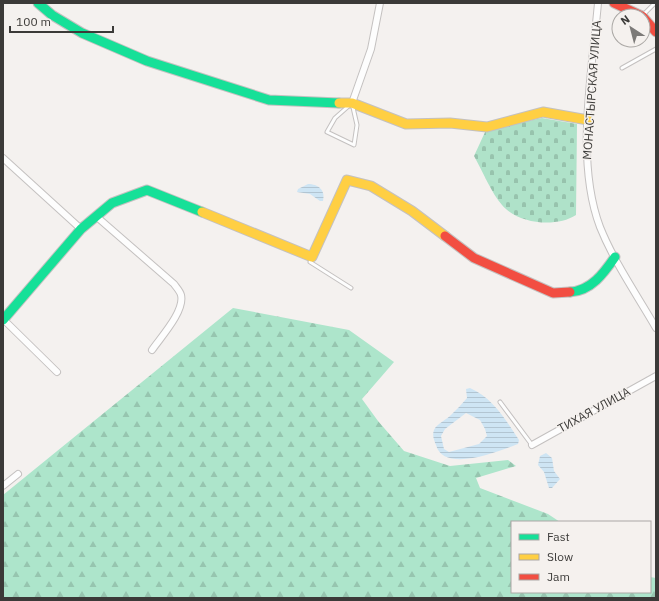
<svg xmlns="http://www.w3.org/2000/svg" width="659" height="601" viewBox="0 0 659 601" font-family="'IBM Plex Sans',sans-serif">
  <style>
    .forest { fill: url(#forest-firs) }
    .cemetery { fill: url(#cemetery-stones) }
    .water { fill: url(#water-rules); fill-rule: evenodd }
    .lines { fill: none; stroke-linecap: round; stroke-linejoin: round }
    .lane-casing { stroke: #c4c1c0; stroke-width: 5 }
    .street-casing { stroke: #c4c1c0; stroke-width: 8 }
    .fast-casing { stroke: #c4c1c0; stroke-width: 11 }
    .slow-casing { stroke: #c4c1c0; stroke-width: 11 }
    .jam-casing { stroke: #c4c1c0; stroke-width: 11 }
    .lane { stroke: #fdfdfd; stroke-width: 3 }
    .street { stroke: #fdfdfd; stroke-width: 6 }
    .fast { stroke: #16e098; stroke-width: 9 }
    .slow { stroke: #ffcf43; stroke-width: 9 }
    .jam { stroke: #f24e42; stroke-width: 9 }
    .labels { text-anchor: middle; stroke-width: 3; stroke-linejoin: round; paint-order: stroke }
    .street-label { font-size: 12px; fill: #3b3a38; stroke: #f5f1ee }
  </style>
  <defs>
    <pattern id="forest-firs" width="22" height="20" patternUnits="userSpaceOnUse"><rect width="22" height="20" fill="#ade5cb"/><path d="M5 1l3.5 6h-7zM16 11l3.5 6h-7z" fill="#96c5af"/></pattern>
    <pattern id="cemetery-stones" width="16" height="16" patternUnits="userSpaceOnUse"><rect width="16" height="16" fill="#afe2c9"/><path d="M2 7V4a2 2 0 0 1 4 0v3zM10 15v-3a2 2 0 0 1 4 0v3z" fill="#97c3ad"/></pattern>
    <pattern id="water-rules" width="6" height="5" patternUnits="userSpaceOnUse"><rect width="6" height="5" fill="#cee5f4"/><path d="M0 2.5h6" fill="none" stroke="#b2c5d2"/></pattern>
  </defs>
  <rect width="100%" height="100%" fill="#f4f1ef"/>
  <!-- forest -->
  <path class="forest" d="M233,308L349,330L394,362L362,399L378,421L404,451L450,466L508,460L516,466L476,478L480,488L548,514L560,522H512V592H650V577L656,578V598H3V495Z"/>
  <!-- cemetery -->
  <path class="cemetery" d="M542,118L577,124L576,215C556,228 518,224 502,205C492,194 482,170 474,156L486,130Z"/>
  <!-- water -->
  <g class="water">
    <path d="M308,184C318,184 326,190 323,201H320L310,194L297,192L298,189Z"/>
    <path d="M470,388C493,398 506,420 519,440L518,444C500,451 444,474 436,445C434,440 432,435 434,430C437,423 447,420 452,414C457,409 462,404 467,398L466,389ZM466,413L480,420L485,429L487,436L479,444L449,452L444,449L441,436L445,429Z"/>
    <path d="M546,453L552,458L554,471L560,479L552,488H549L544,472L538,465L540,456Z"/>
  </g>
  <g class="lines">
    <defs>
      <g id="lane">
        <path d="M643,15L655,3"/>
        <path d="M622,68L656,49"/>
        <path d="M352,103L357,125L354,145L327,132L335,118Z"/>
        <path d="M312,257L310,262L351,288"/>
        <path d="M500,402L532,445"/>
      </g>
      <g id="street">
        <path d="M598,3C592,72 575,161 600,227C614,262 637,295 656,328"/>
        <path d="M352,103L371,49L380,3"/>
        <path d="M3,158L81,229"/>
        <path d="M97,217L174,284C176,287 180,291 181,295C185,311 161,337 152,350"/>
        <path d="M3,319L57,372"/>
        <path d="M532,445L656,376"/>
        <path d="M3,486L18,474"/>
      </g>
      <g id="fast">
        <path d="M38,3L52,15L82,33L147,61L269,100L339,103"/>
        <path d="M570,292C591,291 604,273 615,257"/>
        <path d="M3,320L81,229L112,203L147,190L202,212"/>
      </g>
      <g id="slow">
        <path d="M339,103H352L406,124L450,123L487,127L543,112L588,120"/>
        <path d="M202,212L312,257L347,180L371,186L412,211L445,236"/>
      </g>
      <g id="jam">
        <path d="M614,3L642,16"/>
        <path d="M643,17L656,32"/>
        <path d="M445,236L474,258L553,293L570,292"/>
      </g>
    </defs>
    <!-- lane casing -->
    <use href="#lane" class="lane-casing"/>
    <!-- street casing -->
    <use href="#street" class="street-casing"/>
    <!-- fast casing -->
    <use href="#fast" class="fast-casing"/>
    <!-- slow casing -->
    <use href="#slow" class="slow-casing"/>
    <!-- jam casing -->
    <use href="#jam" class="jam-casing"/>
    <!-- lane -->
    <use href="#lane" class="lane"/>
    <!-- street -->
    <use href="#street" class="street"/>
    <!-- fast -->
    <use href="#fast" class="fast"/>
    <!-- slow -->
    <use href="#slow" class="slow"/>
    <!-- jam -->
    <use href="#jam" class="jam"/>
  </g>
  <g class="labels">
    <!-- street labels -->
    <g class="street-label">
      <text transform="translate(592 90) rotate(-86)" y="4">МОНАСТЫРСКАЯ УЛИЦА</text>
      <text transform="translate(594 410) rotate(-29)" y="4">ТИХАЯ УЛИЦА</text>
    </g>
  </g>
  <!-- border -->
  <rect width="659" height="601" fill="none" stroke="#3b3a38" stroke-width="8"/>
  <!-- legend -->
  <rect x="511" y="521" width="140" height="72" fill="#f5f1ee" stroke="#aba8a5"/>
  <rect x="519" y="534" width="20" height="6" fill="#16e098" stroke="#aba8a5"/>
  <text x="547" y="541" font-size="12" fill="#3b3a38">Fast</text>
  <rect x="519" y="554" width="20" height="6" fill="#ffcf43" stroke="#aba8a5"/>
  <text x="547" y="561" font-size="12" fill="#3b3a38">Slow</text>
  <rect x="519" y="574" width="20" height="6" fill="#f24e42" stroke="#aba8a5"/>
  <text x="547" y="581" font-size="12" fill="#3b3a38">Jam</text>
  <!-- north arrow -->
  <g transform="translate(631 28) rotate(324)"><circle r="19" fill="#f5f1ee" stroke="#aba8a5"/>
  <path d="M0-3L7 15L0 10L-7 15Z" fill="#7c7a78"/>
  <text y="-6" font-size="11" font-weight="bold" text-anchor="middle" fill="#3b3a38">N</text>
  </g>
  <!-- scale -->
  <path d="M10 26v6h103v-6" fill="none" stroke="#3b3a38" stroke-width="2"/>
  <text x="16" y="26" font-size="12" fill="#3b3a38" stroke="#f5f1ee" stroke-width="3" paint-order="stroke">100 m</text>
</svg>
